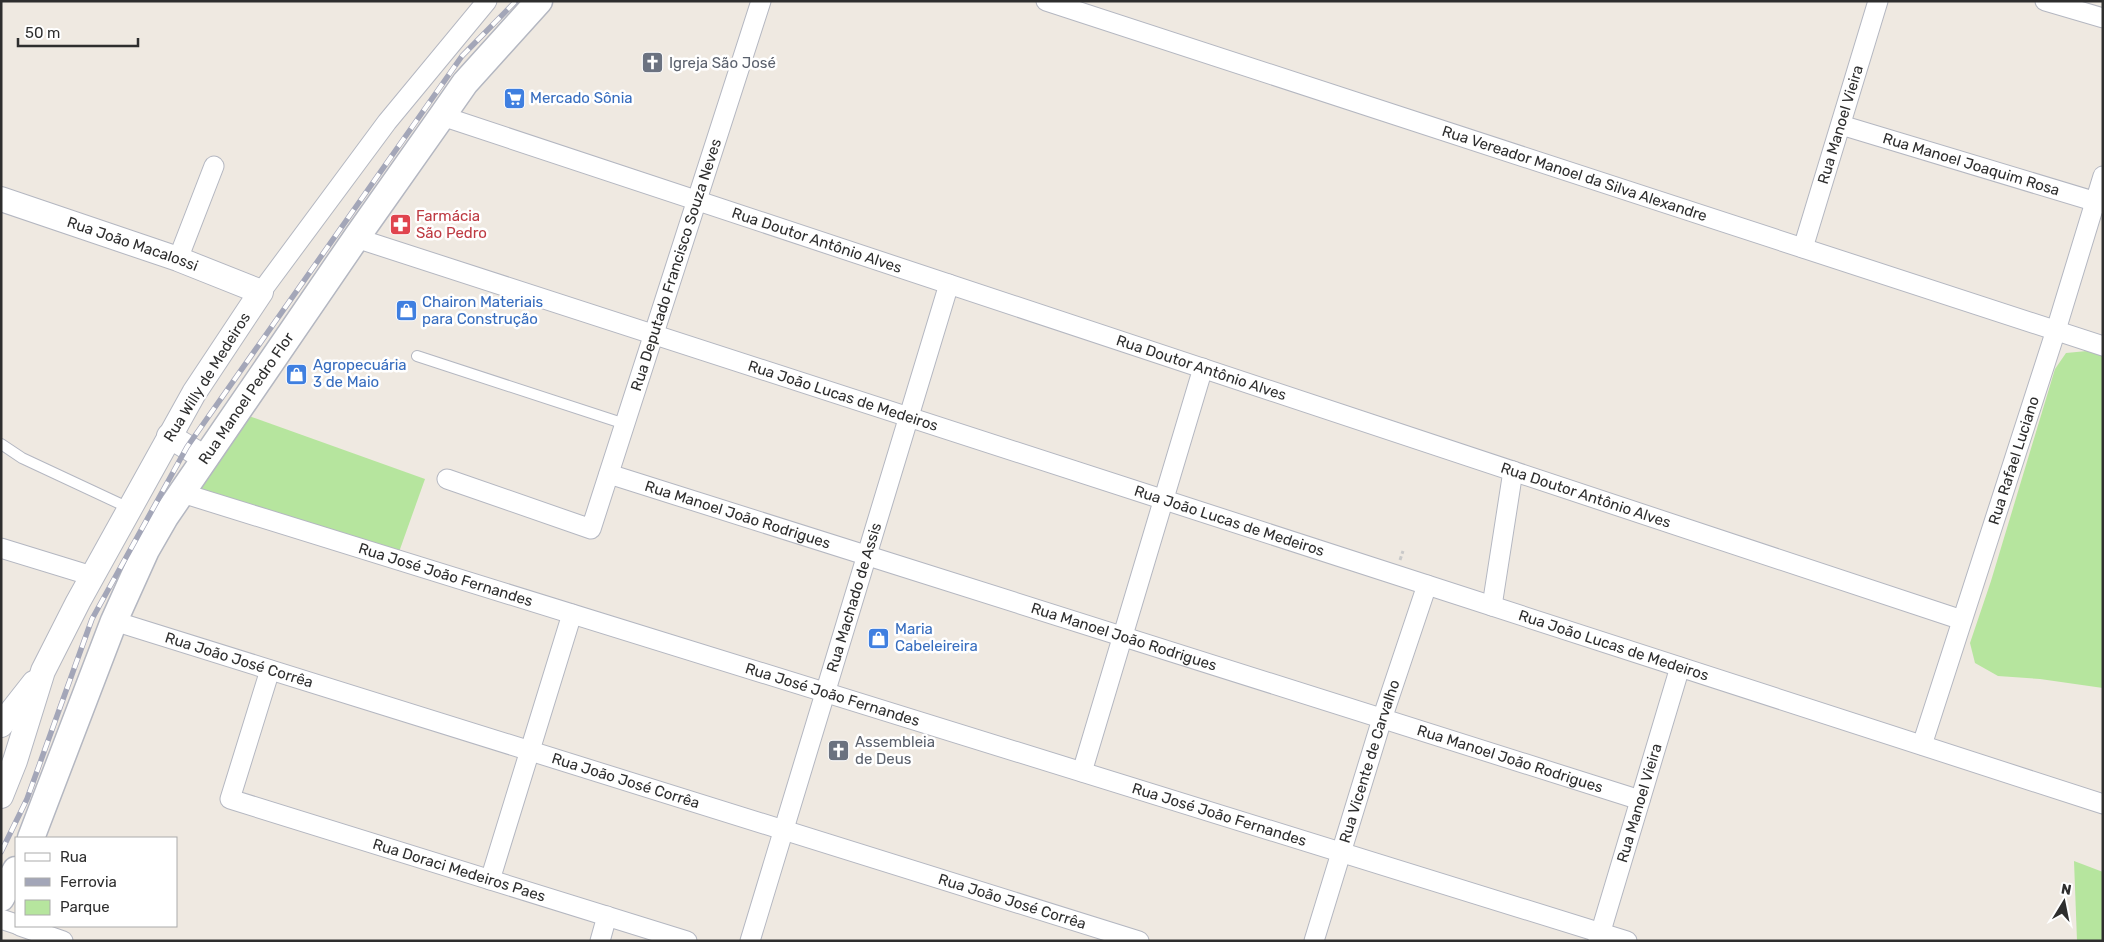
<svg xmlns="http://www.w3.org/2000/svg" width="2104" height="942" viewBox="0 0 2104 942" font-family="Rubik,sans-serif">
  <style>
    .green { fill: #b6e59e }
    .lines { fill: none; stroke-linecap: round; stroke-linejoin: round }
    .service-casing { stroke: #b4b7c1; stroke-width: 12 }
    .minor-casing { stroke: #b4b7c1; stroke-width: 21 }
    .tertiary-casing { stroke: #b4b7c1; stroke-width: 26 }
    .secondary-casing { stroke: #b4b7c1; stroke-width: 29 }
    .path { stroke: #c9c9c9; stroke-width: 3; stroke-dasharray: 4 2.5; stroke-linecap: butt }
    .service { stroke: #fff; stroke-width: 10 }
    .minor { stroke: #fff; stroke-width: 19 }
    .tertiary { stroke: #fff; stroke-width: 24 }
    .secondary { stroke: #fff; stroke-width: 26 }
    .rail-casing { stroke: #a3a6b8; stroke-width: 5.5 }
    .rail { stroke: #fff; stroke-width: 4; stroke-dasharray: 11; stroke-linecap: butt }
    .labels { text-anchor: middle; stroke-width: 5; stroke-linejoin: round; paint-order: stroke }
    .worship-label { font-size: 15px; fill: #5b616d; stroke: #fff; text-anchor: start }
    .shop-label { font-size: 15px; fill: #366cbe; stroke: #fff; text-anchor: start }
    .street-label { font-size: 15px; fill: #2e2e2e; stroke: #fff }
    .health-label { font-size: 15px; fill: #be3a42; stroke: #fff; text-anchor: start }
  </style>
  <rect width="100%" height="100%" fill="#efe9e1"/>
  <!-- green -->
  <g class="green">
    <path d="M2087,351L2103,356V688L2040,679L1998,676L1975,663L1970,643L1991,581L2055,369L2066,353Z"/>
    <path d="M246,415L425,479L399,552L197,490Z"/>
    <path d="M2074,861L2103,872V941H2077Z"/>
  </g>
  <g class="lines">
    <defs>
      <g id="service">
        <path d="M417,356L625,424"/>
        <path d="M1,444L22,458L129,508"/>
      </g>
      <g id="minor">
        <path id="s1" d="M1046,1L2103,346"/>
        <path d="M2045,1L2103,18"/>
        <path id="s2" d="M442,116L1962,620"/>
        <path id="s3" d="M1841,125L2103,204"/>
        <path id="s4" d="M356,238L2103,804"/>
        <path id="s5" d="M1803,248L1878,1"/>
        <path d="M178,259L214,166"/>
        <path d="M261,292L387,122L487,1"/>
        <path id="s6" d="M609,474L1640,800"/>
        <path id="s7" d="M447,479L591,529L761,1"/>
        <path id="s8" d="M182,493L1627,941"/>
        <path d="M1,548L92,576"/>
        <path d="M1492,606L1513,471"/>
        <path id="s9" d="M114,621L1139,941"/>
        <path id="s10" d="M270,670L230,799L687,941"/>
        <path id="s11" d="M1922,745L2056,330L2103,176"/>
        <path d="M1082,772L1203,368"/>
        <path d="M490,880L572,614"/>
        <path d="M1,919L16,924"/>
        <path d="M20,926L63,941"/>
        <path d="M600,941L607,916"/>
        <path id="s12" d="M750,941L949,284"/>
        <path id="s13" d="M1314,941L1382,719L1427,585"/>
        <path id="s14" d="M1598,941L1680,667"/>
      </g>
      <g id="tertiary">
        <path id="s15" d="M1,199L178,259L261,292L194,393L78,602L43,671L15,761L1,796"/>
        <path d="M169,436L205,458"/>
        <path d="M1,725L34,683"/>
      </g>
      <g id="secondary">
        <path id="s16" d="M31,838L114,621L146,550L165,517L356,238L442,116L465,83L539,1"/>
        <path d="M1,898L16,870"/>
      </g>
    </defs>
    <!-- service casing -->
    <use href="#service" class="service-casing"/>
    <!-- minor casing -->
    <use href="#minor" class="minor-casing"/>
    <!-- tertiary casing -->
    <use href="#tertiary" class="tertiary-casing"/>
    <!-- secondary casing -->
    <use href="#secondary" class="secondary-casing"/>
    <!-- path -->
    <path class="path" d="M1400,560L1403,551"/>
    <!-- service -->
    <use href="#service" class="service"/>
    <!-- minor -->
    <use href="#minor" class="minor"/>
    <!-- tertiary -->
    <use href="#tertiary" class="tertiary"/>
    <!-- secondary -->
    <use href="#secondary" class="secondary"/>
    <defs>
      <path id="rail" d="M1,852L27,799L92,619L187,447L462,56L516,1"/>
    </defs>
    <!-- rail casing -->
    <use href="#rail" class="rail-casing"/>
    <!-- rail -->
    <use href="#rail" class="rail"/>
  </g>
  <!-- icons -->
  <defs>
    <symbol id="church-square" viewBox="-11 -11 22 22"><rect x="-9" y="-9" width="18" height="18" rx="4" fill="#6b7280" stroke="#fff"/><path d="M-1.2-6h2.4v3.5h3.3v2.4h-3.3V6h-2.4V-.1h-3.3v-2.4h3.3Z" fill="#fff"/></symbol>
    <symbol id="supermarket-square" viewBox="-11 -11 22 22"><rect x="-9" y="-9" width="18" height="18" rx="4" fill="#3f7fe0" stroke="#fff"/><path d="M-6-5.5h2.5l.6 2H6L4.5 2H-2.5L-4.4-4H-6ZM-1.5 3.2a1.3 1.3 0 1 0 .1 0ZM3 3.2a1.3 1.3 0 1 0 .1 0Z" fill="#fff"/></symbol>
    <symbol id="pharmacy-square" viewBox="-11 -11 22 22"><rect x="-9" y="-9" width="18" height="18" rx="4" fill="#e0444e" stroke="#fff"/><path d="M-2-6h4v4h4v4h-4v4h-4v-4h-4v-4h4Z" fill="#fff"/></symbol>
    <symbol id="shop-square" viewBox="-11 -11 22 22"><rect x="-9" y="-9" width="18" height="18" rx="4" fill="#3f7fe0" stroke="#fff"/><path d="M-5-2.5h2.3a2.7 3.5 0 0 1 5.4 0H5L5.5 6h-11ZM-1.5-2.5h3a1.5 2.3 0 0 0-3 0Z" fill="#fff"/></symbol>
  </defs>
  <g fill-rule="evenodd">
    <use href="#church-square" x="640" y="50" width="25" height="25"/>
    <use href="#supermarket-square" x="502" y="86" width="25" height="25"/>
    <use href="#pharmacy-square" x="388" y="212" width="25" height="25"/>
    <use href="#shop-square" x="394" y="298" width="25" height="25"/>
    <use href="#shop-square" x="284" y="362" width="25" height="25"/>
    <use href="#shop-square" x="866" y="626" width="25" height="25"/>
    <use href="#church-square" x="826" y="738" width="25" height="25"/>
  </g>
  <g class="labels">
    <!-- worship labels -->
    <g class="worship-label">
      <text x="669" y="68">Igreja São José</text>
      <text x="855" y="747">Assembleia<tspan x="855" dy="17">de Deus</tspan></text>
    </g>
    <!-- shop labels -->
    <g class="shop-label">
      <text x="530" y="103">Mercado Sônia</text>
      <text x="422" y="307">Chairon Materiais<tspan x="422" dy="17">para Construção</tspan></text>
      <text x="313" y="370">Agropecuária<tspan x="313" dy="17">3 de Maio</tspan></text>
      <text x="895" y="634">Maria<tspan x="895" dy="17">Cabeleireira</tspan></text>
    </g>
    <!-- street labels -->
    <g class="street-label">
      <text dy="5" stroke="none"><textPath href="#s5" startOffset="129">Rua Manoel Vieira</textPath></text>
      <text dy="5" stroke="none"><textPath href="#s3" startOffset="136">Rua Manoel Joaquim Rosa</textPath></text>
      <text dy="5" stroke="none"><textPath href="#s1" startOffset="556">Rua Vereador Manoel da Silva Alexandre</textPath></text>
      <text dy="5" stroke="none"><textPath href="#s2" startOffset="395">Rua Doutor Antônio Alves</textPath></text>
      <text dy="5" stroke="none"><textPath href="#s15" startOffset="139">Rua João Macalossi</textPath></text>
      <text dy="5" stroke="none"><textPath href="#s7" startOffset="430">Rua Deputado Francisco Souza Neves</textPath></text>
      <text dy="5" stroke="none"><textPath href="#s2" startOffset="800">Rua Doutor Antônio Alves</textPath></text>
      <text transform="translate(207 377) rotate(-58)" y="5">Rua Willy de Medeiros</text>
      <text dy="5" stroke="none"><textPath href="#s4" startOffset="512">Rua João Lucas de Medeiros</textPath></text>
      <text dy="5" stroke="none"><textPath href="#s16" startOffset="492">Rua Manoel Pedro Flor</textPath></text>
      <text dy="5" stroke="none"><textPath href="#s11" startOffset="299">Rua Rafael Luciano</textPath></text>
      <text dy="5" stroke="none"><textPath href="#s2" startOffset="1205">Rua Doutor Antônio Alves</textPath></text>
      <text dy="5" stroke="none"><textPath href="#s6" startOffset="135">Rua Manoel João Rodrigues</textPath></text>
      <text dy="5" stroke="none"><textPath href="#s4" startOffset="918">Rua João Lucas de Medeiros</textPath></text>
      <text dy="5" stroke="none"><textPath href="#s8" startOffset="276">Rua José João Fernandes</textPath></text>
      <text dy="5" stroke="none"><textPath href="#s12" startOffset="359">Rua Machado de Assis</textPath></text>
      <text dy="5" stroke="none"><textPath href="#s6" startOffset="540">Rua Manoel João Rodrigues</textPath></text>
      <text dy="5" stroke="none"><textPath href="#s4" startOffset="1322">Rua João Lucas de Medeiros</textPath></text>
      <text dy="5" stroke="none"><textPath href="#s9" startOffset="131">Rua João José Corrêa</textPath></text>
      <text dy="5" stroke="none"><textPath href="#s8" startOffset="681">Rua José João Fernandes</textPath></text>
      <text dy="5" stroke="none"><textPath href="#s6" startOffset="945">Rua Manoel João Rodrigues</textPath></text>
      <text dy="5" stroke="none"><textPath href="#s13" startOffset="188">Rua Vicente de Carvalho</textPath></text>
      <text dy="5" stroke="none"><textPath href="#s9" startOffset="536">Rua João José Corrêa</textPath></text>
      <text dy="5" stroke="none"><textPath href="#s14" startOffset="144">Rua Manoel Vieira</textPath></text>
      <text dy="5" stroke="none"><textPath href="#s8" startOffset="1086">Rua José João Fernandes</textPath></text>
      <text dy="5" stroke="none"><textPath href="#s10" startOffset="375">Rua Doraci Medeiros Paes</textPath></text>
      <text dy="5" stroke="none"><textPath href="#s9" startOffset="941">Rua João José Corrêa</textPath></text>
    </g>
    <!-- health labels -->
    <g class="health-label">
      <text x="416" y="221">Farmácia<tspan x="416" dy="17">São Pedro</tspan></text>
    </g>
  </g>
  <!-- border -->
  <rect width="2104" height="942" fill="none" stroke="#2e2e2e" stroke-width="5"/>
  <!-- legend -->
  <rect x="15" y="837" width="162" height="90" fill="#ffffff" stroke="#ababab"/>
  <rect x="25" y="853" width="25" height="8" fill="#ffffff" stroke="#ababab"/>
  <text x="60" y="862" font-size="15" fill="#2e2e2e">Rua</text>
  <rect x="25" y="878" width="25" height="8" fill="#a3a6b8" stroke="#ababab"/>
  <text x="60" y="887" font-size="15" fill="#2e2e2e">Ferrovia</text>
  <rect x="25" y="900" width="25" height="15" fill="#b6e59e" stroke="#ababab"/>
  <text x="60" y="912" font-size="15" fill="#2e2e2e">Parque</text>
  <!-- north arrow -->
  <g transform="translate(2064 902) rotate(10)" stroke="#ffffff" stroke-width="4" paint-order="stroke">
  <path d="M0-4L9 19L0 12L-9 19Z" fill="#2e2e2e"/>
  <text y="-8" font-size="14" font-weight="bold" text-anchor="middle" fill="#2e2e2e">N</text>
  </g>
  <!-- scale -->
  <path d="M18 38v8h120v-8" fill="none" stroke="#2e2e2e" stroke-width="2.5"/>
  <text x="25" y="38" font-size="15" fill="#2e2e2e" stroke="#ffffff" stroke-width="4" paint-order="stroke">50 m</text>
</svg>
